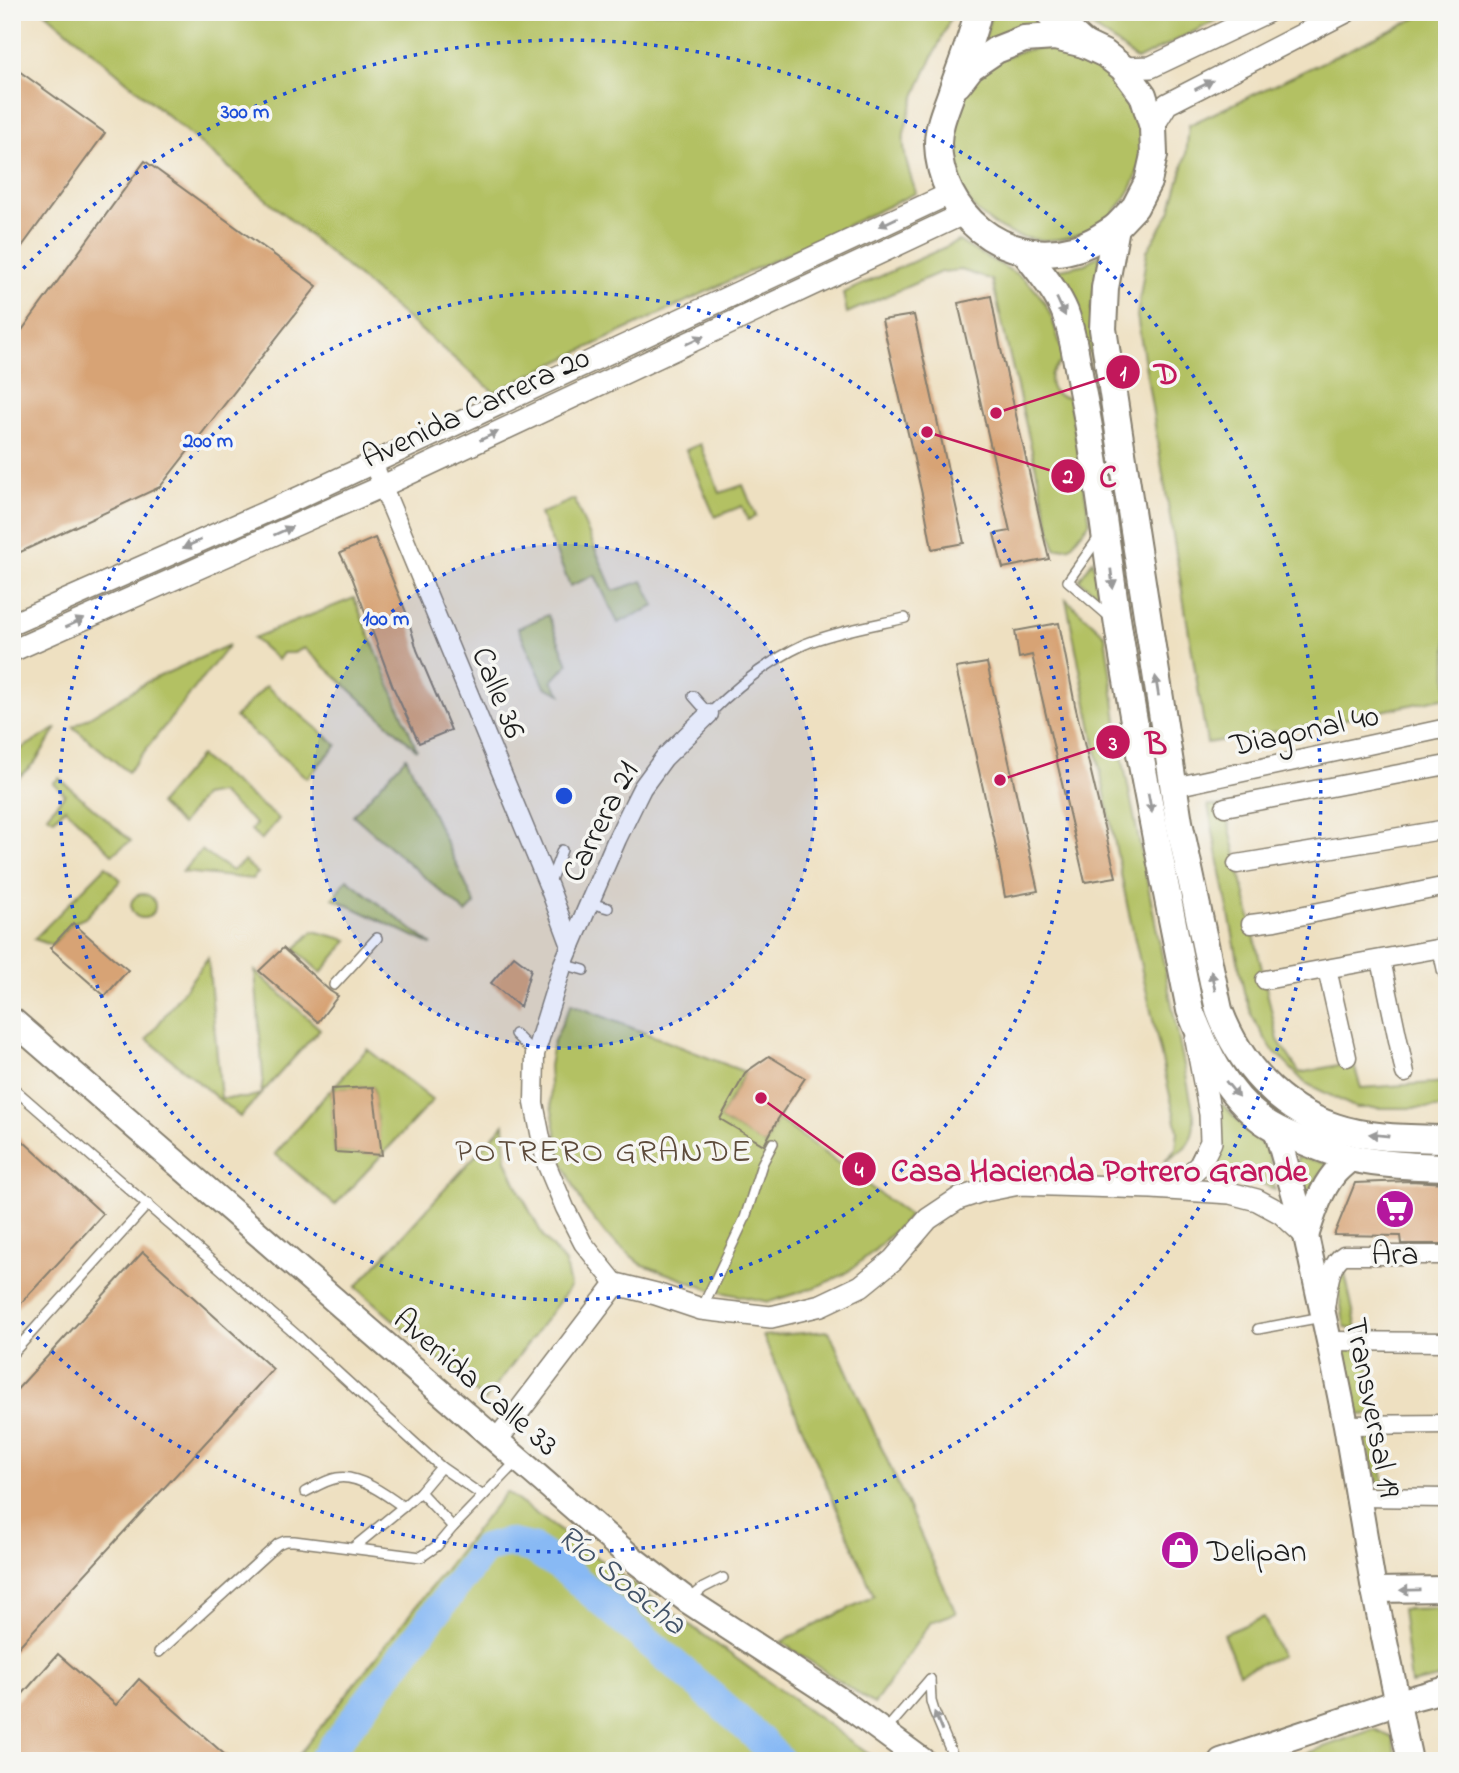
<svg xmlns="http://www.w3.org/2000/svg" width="1459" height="1773" viewBox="0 0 1459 1773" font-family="'Indie Flower',sans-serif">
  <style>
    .green { fill: #b3c163; stroke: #686e40; stroke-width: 2 }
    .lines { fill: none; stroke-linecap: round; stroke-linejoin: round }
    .river { stroke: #88b9f4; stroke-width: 30 }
    .building { fill: #d7a375 }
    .service-casing { stroke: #857e6e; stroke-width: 12 }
    .minor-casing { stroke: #857e6e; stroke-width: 21 }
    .tertiary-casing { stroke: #857e6e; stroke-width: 24 }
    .secondary-casing { stroke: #857e6e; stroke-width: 28 }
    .primary-casing { stroke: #857e6e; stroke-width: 30 }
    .service { stroke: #fff; stroke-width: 9 }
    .minor { stroke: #fff; stroke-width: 18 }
    .tertiary { stroke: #fff; stroke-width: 21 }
    .secondary { stroke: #fff; stroke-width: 24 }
    .primary { stroke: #fff; stroke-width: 26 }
    .oneway { fill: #999 }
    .ring { fill: none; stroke: #1d4ed8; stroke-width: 3.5; stroke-dasharray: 3.5 7 }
    .labels { text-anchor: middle; stroke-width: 7; stroke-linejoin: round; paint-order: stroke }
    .street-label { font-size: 32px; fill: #1c1c1c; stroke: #f6f6f2 }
    .poi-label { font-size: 32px; fill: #1c1c1c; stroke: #f6f6f2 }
    .neighbourhood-label { font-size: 33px; letter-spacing: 2px; fill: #5d4b3b; stroke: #f6f6f2 }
    .water-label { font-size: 33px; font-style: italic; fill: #425368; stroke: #f6f6f2 }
    .centre { fill: #1d4ed8; stroke: #f6f6f2; stroke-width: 3.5 }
    .ring-label { font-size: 21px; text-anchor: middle; font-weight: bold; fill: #1d4ed8; stroke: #f6f6f2; stroke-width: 7; stroke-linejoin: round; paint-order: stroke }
    .leader { fill: none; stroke: #c2185b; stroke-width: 2.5 }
    .callout-dot { fill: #c2185b; stroke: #f6f6f2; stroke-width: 2.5 }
    .mark-label { font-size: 21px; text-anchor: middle; font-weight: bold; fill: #fff }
    .callout-label { font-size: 33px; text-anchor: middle; font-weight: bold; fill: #c2185b; stroke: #f6f6f2; stroke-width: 7; stroke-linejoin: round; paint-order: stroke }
  </style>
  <rect width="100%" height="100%" fill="#f6f6f2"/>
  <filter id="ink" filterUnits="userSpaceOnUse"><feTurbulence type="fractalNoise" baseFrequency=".0143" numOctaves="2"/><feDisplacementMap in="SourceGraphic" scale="14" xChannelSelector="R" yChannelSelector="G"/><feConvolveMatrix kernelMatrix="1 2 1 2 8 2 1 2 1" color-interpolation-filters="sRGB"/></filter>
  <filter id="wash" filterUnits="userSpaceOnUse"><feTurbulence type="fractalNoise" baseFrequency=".00686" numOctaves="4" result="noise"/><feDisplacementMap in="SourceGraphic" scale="28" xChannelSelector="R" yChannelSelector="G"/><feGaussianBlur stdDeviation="1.57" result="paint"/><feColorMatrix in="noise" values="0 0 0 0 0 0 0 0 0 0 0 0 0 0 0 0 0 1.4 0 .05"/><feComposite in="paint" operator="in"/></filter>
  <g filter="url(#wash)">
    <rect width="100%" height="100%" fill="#eee0c1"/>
    <!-- green -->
    <g class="green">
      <path d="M45,12H953C939,48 918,81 908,118C907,123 905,129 904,134C902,153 910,175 916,193L494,392Z"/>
      <path d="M991,12H1031L1042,29L984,44Z"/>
      <path d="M1073,12H1233L1137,60L1109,38L1077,18Z"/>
      <path d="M1429,12H1444L1447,17V697L1331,722L1207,743L1137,316L1147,251L1170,212L1186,156L1189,125Z"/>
      <circle cx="1046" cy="144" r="96"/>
      <path d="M959,241C980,256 1005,264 1025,280C1051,300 1057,333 1065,363L1059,364L1051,373C1048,387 1054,398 1069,397L1090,522L1070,547L1055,549L992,280L961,270L941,272L847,313L843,293Z"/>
      <path d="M1101,253L1091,309L1094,371L1079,315L1051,271L1085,264Z"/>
      <path d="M700,444L720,493L743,485L756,516L748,520L742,506L715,517L686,450Z"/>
      <path d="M574,499L613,591L643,581L655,606L618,623L595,575L570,586L540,514Z"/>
      <path d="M1093,560L1099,596L1079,580Z"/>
      <path d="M354,598L417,750L304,648L294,653H283L278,660L253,638Z"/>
      <path d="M1066,599L1105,635L1122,756L1194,1115C1195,1143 1186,1149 1164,1162L1176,1149L1178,1131L1128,909Z"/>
      <path d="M548,615L568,664L552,681L561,694L545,687L518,628Z"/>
      <path d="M229,645L128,772L73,727L147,682Z"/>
      <path d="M266,686L337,745L307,778L235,717Z"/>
      <path d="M57,728L35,762L12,784V754Z"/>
      <path d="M200,756L279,819L261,840L251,830L256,824L220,793L203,796L181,825L159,804Z"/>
      <path d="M406,757L475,904L466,913L353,815Z"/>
      <path d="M59,778L131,841L112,854L65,808L54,819L47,815L65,794L53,783Z"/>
      <path d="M1208,805L1225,807L1278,1040L1300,1073L1353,1062L1361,1088L1447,1082V1108H1356L1305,1083L1270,1047L1252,1016L1244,992Z"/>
      <path d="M201,850L232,871L244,861L258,873L252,879L182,872Z"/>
      <path d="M106,866L121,880L85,918L73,923L52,945L34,939Z"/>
      <path d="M347,879L432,945L333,898Z"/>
      <circle cx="143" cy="906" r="12"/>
      <path d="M313,931L348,940L321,973L295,949Z"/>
      <path d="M208,958L221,1098H246L261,1094L263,1077L255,971L320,1029L240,1117L147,1039Z"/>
      <path d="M571,1004L745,1072L720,1119L765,1145L778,1119L910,1216L875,1250L845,1274L816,1287L769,1302L711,1290L641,1264L606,1235L584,1207L561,1159L551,1105L549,1066L553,1043Z"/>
      <path d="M367,1049L433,1100L335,1205L275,1154L330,1090L331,1091L335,1152L381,1154L373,1087L332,1089Z"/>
      <path d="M1213,1095L1265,1148L1269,1154L1275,1190L1255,1180L1241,1175L1207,1176L1217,1160L1221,1146Z"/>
      <path d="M504,1124L506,1160L520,1192L544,1238L565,1263L570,1287L485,1401L356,1287Z"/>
      <path d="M1297,1157L1328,1163L1318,1177L1305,1199Z"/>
      <path d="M1344,1269L1357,1329L1345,1328L1336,1277Z"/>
      <path d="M829,1331L956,1613L931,1622L874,1704L781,1642L874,1596L763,1336Z"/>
      <path d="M1342,1348L1367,1351L1375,1414L1359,1415Z"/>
      <path d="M1363,1433H1374L1385,1489H1380Z"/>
      <path d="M506,1492L878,1761H294Z"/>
      <path d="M1447,1608V1676L1411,1684L1402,1609Z"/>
      <path d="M1264,1617L1281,1656L1239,1673L1223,1634Z"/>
      <path d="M1374,1729L1393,1738L1396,1761H1284Z"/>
    </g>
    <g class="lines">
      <!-- river -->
      <path class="river" d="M322,1761L484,1549L507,1543L532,1548L564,1569L700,1686L753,1733L780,1761"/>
    </g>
    <g id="blocks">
      <!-- building -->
      <g class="building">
        <path d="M12,66L105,133L12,260Z"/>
        <path d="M145,161L317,286L160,487L12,556V344Z"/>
        <path d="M991,296L1000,345L1049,559L1003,568L994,534L1010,531L958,303Z"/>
        <path d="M914,315L964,543L932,549L922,494L882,320Z"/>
        <path d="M375,538L406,612L417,650L451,730L419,743L393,687L352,577L340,553Z"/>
        <path d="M1059,623L1075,705L1116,877L1085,882L1032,655L1019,658L1015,631Z"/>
        <path d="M987,663L1038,891L1005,897L995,842L956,668Z"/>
        <path d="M73,923L112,957L128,970L105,996L50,948Z"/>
        <path d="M283,948L330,991L338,996L318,1022L259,971Z"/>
        <path d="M514,956L531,969L520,1007L491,983Z"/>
        <path d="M769,1056L805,1078L778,1119L764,1145L720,1119L746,1072Z"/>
        <path d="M373,1087L382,1155L335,1152L331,1089Z"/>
        <path d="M12,1131L103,1214L12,1313Z"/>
        <path d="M1410,1181L1447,1183V1244H1402L1401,1236L1334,1235L1355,1183Z"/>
        <path d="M143,1252L273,1369L12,1654V1395Z"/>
        <path d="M58,1654L116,1705L139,1679L232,1761H12V1706Z"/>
      </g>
    </g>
  </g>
  <g filter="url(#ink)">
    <use href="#blocks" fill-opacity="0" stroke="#857e6e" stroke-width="2"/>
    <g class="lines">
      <defs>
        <g id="service">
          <path d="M1100,536L1068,581L1111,618"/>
          <path d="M693,696L709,714C737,686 768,661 805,644C833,632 875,625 905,618"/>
          <path d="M549,885L562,850"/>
          <path d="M590,903L608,908"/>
          <path d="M563,964L584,970"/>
          <path d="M334,985L377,938"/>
          <path d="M515,1034L535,1054"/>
          <path d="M12,1087L300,1338L441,1467L483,1496"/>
          <path d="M1108,1167L1112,1186"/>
          <path d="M702,1308L745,1218L762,1164L773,1143"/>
          <path d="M1258,1329L1322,1317"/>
          <path d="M12,1354L148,1204"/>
          <path d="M305,1492C315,1487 326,1480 337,1478C358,1474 387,1495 403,1507L420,1492L441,1467"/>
          <path d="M420,1492L453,1527"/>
          <path d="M353,1548L403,1507"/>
          <path d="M689,1600L703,1588L723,1578"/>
          <path d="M159,1652L278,1544L285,1541H294L421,1557L437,1546L453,1527L517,1461"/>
          <path d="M930,1679L931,1701L934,1711L955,1761"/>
          <path d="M886,1730L930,1679"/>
        </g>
        <g id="minor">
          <path d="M373,463L549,887L571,946"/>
          <path d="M1174,787L1447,728"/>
          <path d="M1225,807L1447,765"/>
          <path d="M1237,864L1447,829"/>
          <path d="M1251,924L1275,921L1447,886"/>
          <path d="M1442,948L1447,971"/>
          <path d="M1381,960L1405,1073"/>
          <path d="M1327,969L1347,1057"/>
          <path d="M1265,980L1447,947"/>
          <path d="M616,1284L583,1243L565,1208L546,1163L534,1103L535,1054L563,964L617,839L634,804L642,788L664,758L709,714"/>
          <path d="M1325,1308C1328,1291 1328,1264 1344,1255H1447"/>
          <path d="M1329,1341L1447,1342"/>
          <path d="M1346,1425L1447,1424"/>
          <path d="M1357,1497L1447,1498"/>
        </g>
        <g id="tertiary">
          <path d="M1123,68L1151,67L1267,12"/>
          <path d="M1153,127L1167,104L1346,12"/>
          <path d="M12,624L300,497L949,194"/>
          <path d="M12,651L383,486L963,214"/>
          <path d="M1164,1185L1186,1178L1199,1166L1211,1142L1210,1114L1196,1040"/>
          <path d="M497,1440L616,1284L656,1294L701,1309L771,1317L821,1305L861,1286L893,1260L928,1219L958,1199L979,1192L1019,1184L1152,1188L1230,1193L1257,1200L1281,1213L1306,1236"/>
        </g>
        <g id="secondary">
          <path d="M12,1020L633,1559L688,1601L837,1698L923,1761"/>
          <path d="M1276,1129L1306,1236L1329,1341L1346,1425L1374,1590L1410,1761"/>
          <path d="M1306,1236C1313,1215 1320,1191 1334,1174C1339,1168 1346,1163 1351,1158"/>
          <path d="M1374,1590L1447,1589"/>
          <path d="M1221,1761L1398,1702L1447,1689"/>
        </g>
        <g id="primary">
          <path d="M978,12C972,38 962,63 953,88C947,107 938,124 938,144C940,214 1004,268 1073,249C1089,245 1102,236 1116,227"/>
          <path d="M1048,12L1084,44L1105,54L1123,68L1143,95L1153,127L1154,155L1148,182L1135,207L1116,227L1105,288L1103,329L1179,822L1219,1010C1239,1064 1279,1109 1335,1127C1370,1139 1410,1138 1447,1139"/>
          <path d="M958,84L971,67L996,50L1024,39L1055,37L1084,44"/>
          <path d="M1024,251C1038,270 1056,290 1065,312C1074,337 1077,364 1082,390C1098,468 1106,547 1118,625C1138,754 1165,882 1190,1010C1206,1051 1226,1094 1263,1121C1273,1128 1284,1133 1296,1138C1313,1145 1332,1153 1351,1158C1382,1165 1415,1166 1447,1167"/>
        </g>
      </defs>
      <!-- service casing -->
      <use href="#service" class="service-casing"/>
      <!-- minor casing -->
      <use href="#minor" class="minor-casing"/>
      <!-- tertiary casing -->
      <use href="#tertiary" class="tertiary-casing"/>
      <!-- secondary casing -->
      <use href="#secondary" class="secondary-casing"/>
      <!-- primary casing -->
      <use href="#primary" class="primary-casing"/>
      <!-- service -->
      <use href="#service" class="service"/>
      <!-- minor -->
      <use href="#minor" class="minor"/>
      <!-- tertiary -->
      <use href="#tertiary" class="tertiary"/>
      <!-- secondary -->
      <use href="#secondary" class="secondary"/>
      <!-- primary -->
      <use href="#primary" class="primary"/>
    </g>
    <!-- one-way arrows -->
    <defs><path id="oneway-solid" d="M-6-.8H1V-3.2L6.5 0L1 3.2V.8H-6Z" transform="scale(1.75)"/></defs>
    <g class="oneway">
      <use href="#oneway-solid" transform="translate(1204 85) rotate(-27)"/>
      <use href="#oneway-solid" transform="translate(888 222) rotate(155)"/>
      <use href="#oneway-solid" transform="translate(1061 307) rotate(65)"/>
      <use href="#oneway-solid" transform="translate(695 340) rotate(-25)"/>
      <use href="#oneway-solid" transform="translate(489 436) rotate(-25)"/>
      <use href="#oneway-solid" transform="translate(283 531) rotate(-24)"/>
      <use href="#oneway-solid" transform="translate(192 544) rotate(156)"/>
      <use href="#oneway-solid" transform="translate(1112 579) rotate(83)"/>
      <use href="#oneway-solid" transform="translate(75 623) rotate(-24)"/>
      <use href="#oneway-solid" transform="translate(1157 686) rotate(-99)"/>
      <use href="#oneway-solid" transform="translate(1150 803) rotate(79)"/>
      <use href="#oneway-solid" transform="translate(1213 981) rotate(-102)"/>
      <use href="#oneway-solid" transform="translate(1232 1089) rotate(51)"/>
      <use href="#oneway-solid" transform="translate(1379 1135) rotate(-174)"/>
      <use href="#oneway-solid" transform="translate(1410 1590) rotate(179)"/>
      <use href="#oneway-solid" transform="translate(938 1721) rotate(-112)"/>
    </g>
  </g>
  <!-- distance rings -->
  <circle cx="564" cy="796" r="252" fill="#1d4ed8" fill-opacity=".12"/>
  <g class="ring">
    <circle cx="564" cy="796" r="252"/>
    <circle cx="564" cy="796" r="504"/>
    <path d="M16 276A756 756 0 1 1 16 1316"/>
  </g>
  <!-- icons -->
  <defs>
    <symbol id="supermarket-disc" viewBox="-11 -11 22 22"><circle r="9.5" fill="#b5179e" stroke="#f6f6f2"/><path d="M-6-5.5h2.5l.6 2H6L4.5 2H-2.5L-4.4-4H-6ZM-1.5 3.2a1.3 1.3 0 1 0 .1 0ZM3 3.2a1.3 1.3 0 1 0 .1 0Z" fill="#fff"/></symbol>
    <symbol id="shop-disc" viewBox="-11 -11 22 22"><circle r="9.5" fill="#b5179e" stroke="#f6f6f2"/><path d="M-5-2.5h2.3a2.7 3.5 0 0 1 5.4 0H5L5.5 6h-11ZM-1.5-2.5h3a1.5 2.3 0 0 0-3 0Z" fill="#fff"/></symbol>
  </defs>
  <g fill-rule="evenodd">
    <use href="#supermarket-disc" x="1373" y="1187" width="44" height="44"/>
    <use href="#shop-disc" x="1158" y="1528" width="44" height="44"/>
  </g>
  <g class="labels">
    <!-- street labels -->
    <g class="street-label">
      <text transform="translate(475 406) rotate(-25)" y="11">Avenida Carrera 20</text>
      <text transform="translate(500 692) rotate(68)" y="11">Calle 36</text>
      <text transform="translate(1304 729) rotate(-12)" y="11">Diagonal 40</text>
      <text transform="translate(599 821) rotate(-63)" y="11">Carrera 21</text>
      <text transform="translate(477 1381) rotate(41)" y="11">Avenida Calle 33</text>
      <text transform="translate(1374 1407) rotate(79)" y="11">Transversal 19</text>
    </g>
    <!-- poi labels -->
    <g class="poi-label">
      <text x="1395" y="1264">Ara</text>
      <text x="1207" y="1561" text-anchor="start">Delipan</text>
    </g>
    <!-- neighbourhood labels -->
    <g class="neighbourhood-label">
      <text x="604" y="1161">POTRERO GRANDE</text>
    </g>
    <!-- water labels -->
    <g class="water-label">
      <text transform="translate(623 1578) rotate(39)" y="12">Río Soacha</text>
    </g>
  </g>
  <circle cx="564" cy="796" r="10" class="centre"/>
  <g class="ring-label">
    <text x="245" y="118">300 m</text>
    <text x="208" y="447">200 m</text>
    <text x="386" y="625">100 m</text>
  </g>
  <!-- callouts -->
  <path class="leader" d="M996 413L1123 372M927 432L1068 476M1000 780L1113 742M761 1098L859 1169"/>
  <g class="callout-dot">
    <circle cx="996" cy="413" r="7"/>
    <circle cx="927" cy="432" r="7"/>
    <circle cx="1000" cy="780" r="7"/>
    <circle cx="761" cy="1098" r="7"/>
    <circle cx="1123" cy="372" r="18"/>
    <circle cx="1068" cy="476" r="18"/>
    <circle cx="1113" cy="742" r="18"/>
    <circle cx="859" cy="1169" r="18"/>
  </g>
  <g class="mark-label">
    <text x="1123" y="380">1</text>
    <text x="1068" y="483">2</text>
    <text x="1113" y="750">3</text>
    <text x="859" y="1177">4</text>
  </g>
  <g class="callout-label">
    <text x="1166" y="384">D</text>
    <text x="1108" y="487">C</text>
    <text x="1156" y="754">B</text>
    <text x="1099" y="1181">Casa Hacienda Potrero Grande</text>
  </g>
  <!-- margin -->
  <rect width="1459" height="1773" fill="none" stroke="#f6f6f2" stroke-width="42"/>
</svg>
